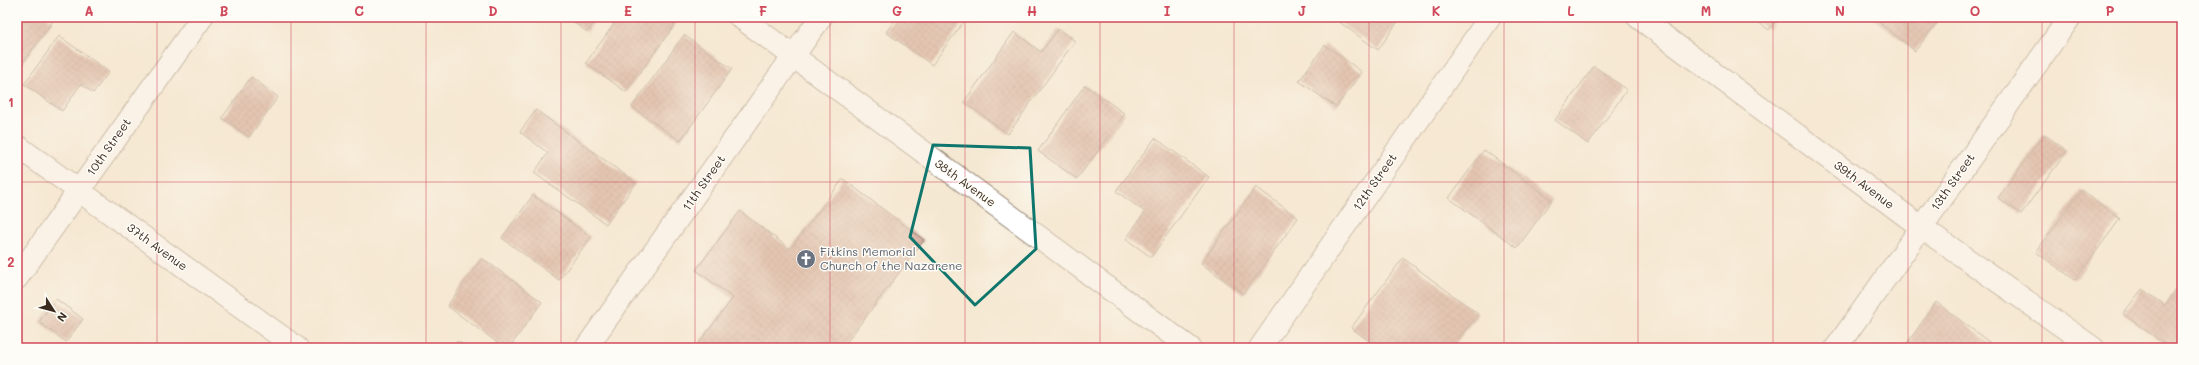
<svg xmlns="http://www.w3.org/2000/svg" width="2199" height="365" viewBox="0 0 2199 365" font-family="Mali,sans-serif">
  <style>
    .building { fill: url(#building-cross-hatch) }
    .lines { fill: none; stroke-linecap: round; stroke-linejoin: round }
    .minor-casing { stroke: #988978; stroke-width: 24 }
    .minor { stroke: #fff; stroke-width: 22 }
    .marked { fill: none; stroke: #0f766e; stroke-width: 3; stroke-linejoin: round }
    .grid { fill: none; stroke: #d1495b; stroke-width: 1; stroke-opacity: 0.55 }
    .labels { text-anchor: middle; stroke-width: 3; stroke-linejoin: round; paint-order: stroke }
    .street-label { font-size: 12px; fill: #3b2a1e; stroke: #fdfcf7 }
    .worship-label { font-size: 12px; fill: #5b616d; stroke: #fdfcf7; text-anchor: start }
    .neatline { fill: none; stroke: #d1495b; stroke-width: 1.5 }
    .grid-label { font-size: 13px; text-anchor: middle; font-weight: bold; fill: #d1495b }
  </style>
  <defs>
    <pattern id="building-cross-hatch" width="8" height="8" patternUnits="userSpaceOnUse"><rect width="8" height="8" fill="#cd9c8a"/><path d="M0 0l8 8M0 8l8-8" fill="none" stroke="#a87f70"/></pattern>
  </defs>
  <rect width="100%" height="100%" fill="#fdfcf7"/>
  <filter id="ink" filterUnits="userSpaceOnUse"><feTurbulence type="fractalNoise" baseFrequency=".025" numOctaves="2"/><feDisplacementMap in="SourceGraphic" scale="8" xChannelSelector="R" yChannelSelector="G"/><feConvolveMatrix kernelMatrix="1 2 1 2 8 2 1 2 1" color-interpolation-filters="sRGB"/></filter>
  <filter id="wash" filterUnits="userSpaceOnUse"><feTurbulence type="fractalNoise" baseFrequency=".012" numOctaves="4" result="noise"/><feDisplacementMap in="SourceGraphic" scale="16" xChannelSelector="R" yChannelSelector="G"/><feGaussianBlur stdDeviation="0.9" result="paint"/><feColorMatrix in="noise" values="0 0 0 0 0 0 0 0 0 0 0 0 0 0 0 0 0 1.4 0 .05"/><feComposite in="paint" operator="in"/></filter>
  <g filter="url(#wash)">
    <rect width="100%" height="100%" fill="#f5e8d2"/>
    <g id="blocks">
      <!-- building -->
      <g class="building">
        <path d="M17,17H47L53,21L17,71Z"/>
        <path d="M567,17H598L587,32Z"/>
        <path d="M619,17H676L679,19L626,92L586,63Z"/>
        <path d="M897,17H967L932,65L886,32Z"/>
        <path d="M1341,17H1401L1378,50L1338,21Z"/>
        <path d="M1751,17H1778L1769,30Z"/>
        <path d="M1872,17H1942L1915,51Z"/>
        <path d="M1058,29L1075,41L1008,134L964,102L1014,32L1041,52Z"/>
        <path d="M684,35L732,69L680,141L632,107Z"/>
        <path d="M59,36L109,72L93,93L81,84L62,111L24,84Z"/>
        <path d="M1325,45L1362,72L1336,107L1299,81Z"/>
        <path d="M1594,66L1627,90L1588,144L1555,120Z"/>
        <path d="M251,77L278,97L249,137L222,118Z"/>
        <path d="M1085,85L1125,114L1077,179L1038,151Z"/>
        <path d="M536,110L636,183L606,224L534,173L548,153L520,132Z"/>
        <path d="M2044,134L2067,151L2021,214L1998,198Z"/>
        <path d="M1155,138L1209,177L1151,257L1126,239L1145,212L1116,191Z"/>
        <path d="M1484,150L1552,200L1517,248L1449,198Z"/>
        <path d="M843,179L924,240L842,348H695L733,298L696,270L740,211L790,249Z"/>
        <path d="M1256,187L1298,218L1243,294L1201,263Z"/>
        <path d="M2081,190L2120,219L2075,280L2036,252Z"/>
        <path d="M533,195L591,237L559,280L502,238Z"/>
        <path d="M482,258L542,302L509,348H505L447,306Z"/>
        <path d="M1403,258L1478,314L1452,348H1379L1351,328Z"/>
        <path d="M2180,284L2182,285V348H2170L2123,314L2142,289L2165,305Z"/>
        <path d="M56,299L83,319L66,342L39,322Z"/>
        <path d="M1936,302L1997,348H1904Z"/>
        <path d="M457,341L467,348H452Z"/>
      </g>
    </g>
  </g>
  <g filter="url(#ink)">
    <use href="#blocks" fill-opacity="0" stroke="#988978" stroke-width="1"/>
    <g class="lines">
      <defs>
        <g id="minor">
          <path d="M740,17L1190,348"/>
          <path d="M1638,17L1921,227L2093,348"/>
          <path d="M17,146L297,348"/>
          <path d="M17,278L202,17"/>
          <path d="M586,348L821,17"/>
          <path d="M1260,348L1490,17"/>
          <path d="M1836,348L2070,17"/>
        </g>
      </defs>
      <!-- minor casing -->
      <use href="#minor" class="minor-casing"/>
      <!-- minor -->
      <use href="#minor" class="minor"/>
    </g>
  </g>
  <!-- marked area -->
  <path d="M0 0H2199V365H0ZM933,145L1030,148L1036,249L975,305L910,237Z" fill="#f5e8d2" fill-opacity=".55" fill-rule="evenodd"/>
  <path class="marked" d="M933,145L1030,148L1036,249L975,305L910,237Z"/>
  <!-- grid -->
  <path class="grid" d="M157,17V348M291,17V348M426,17V348M561,17V348M695,17V348M830,17V348M965,17V348M1100,17V348M1234,17V348M1369,17V348M1504,17V348M1638,17V348M1773,17V348M1908,17V348M2042,17V348M17,182H2182"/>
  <!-- icons -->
  <defs>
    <symbol id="church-disc" viewBox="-11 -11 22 22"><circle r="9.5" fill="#6b7280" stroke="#fdfcf7"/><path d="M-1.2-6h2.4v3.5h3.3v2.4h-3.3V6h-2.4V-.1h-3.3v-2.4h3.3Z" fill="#fff"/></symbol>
  </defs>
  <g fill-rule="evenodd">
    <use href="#church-disc" x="795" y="248" width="22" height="22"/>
  </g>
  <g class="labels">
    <!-- street labels -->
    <g class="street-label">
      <text transform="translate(109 147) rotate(-55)" y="4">10th Street</text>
      <text transform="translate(1375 182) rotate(-55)" y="4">12th Street</text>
      <text transform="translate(1953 182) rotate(-55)" y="4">13th Street</text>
      <text transform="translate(704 183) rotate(-55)" y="4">11th Street</text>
      <text transform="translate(965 183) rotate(36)" y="4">38th Avenue</text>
      <text transform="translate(1864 185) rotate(37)" y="4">39th Avenue</text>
      <text transform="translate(157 247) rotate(36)" y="4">37th Avenue</text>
    </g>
    <!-- worship labels -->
    <g class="worship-label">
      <text x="820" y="256">Fitkins Memorial<tspan x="820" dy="14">Church of the Nazarene</tspan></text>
    </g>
  </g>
  <!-- margin -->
  <rect width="2199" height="365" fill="none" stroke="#fdfcf7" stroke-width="44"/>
  <!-- north arrow -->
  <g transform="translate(54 311) rotate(126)" stroke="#fdfcf7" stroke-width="3" paint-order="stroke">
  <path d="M0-3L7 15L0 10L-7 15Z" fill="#3b2a1e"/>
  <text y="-6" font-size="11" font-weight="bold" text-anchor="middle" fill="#3b2a1e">N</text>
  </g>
  <rect x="22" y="22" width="2155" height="321" class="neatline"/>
  <g class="grid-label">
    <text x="89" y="16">A</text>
    <text x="224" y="16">B</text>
    <text x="359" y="16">C</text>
    <text x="493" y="16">D</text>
    <text x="628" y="16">E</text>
    <text x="763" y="16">F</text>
    <text x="897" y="16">G</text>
    <text x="1032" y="16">H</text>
    <text x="1167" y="16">I</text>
    <text x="1302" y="16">J</text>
    <text x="1436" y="16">K</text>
    <text x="1571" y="16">L</text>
    <text x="1706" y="16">M</text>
    <text x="1840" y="16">N</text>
    <text x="1975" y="16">O</text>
    <text x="2110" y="16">P</text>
    <text x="11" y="107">1</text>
    <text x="11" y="267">2</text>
  </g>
</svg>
